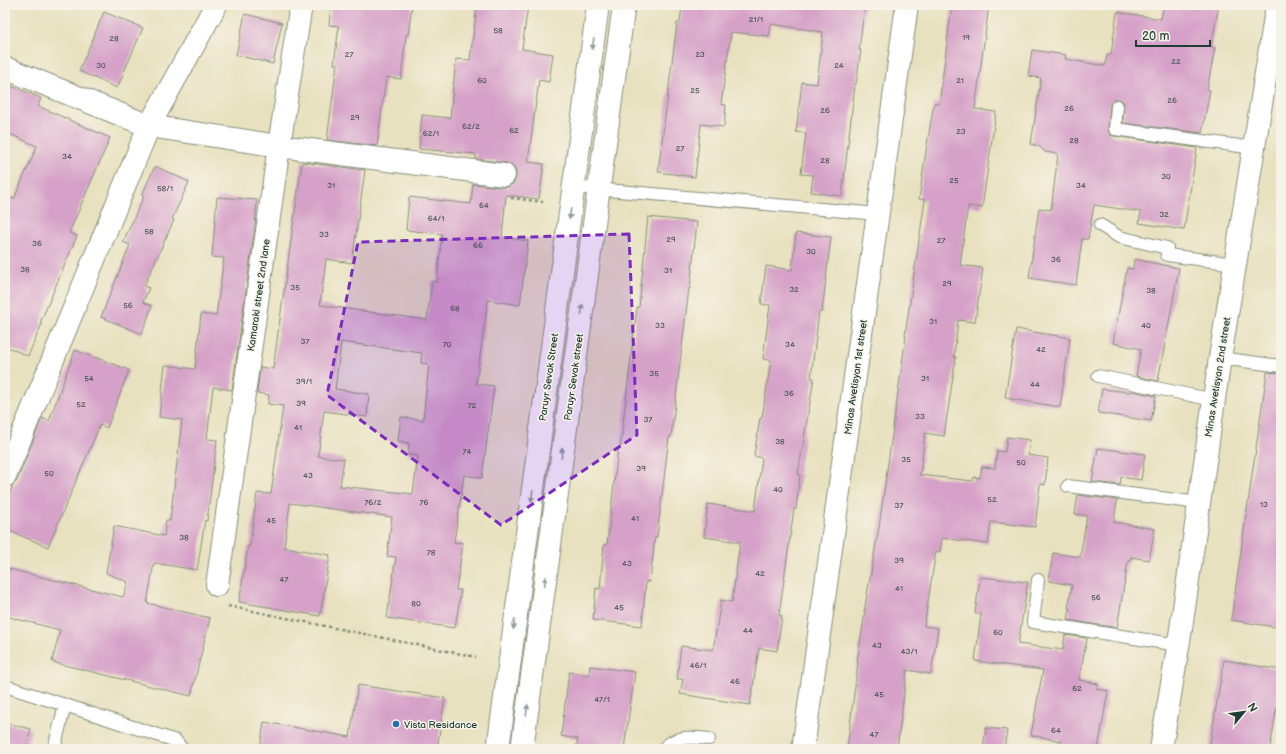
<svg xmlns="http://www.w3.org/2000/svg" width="1286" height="754" viewBox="0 0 1286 754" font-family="'Balsamiq Sans',sans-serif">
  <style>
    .building { fill: #d6a1c8; fill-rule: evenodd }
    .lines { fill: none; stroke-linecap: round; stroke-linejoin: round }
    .service-casing { stroke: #848f7a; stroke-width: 14 }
    .minor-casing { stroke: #848f7a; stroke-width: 24 }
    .tertiary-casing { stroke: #848f7a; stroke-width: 24 }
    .path { stroke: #848f7a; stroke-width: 2.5; stroke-dasharray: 3 3; stroke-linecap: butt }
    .service { stroke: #fff; stroke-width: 12 }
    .minor { stroke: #fff; stroke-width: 22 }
    .tertiary { stroke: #fff; stroke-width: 22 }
    .oneway { fill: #8f9e9a }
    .marked { fill: #7b2cbf; fill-opacity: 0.2; stroke: #7b2cbf; stroke-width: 3; stroke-dasharray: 8 5; stroke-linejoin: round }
    .poi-dot { fill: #1f6fb2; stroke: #f7f3e8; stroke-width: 1.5 }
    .labels { text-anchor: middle; stroke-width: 3; stroke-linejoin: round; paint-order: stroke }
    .number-label { font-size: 8px; fill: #4d5659 }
    .street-label { font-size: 10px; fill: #1f3d34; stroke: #f7f3e8 }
    .poi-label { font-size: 10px; fill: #1f3d34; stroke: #f7f3e8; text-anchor: start }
  </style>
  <rect width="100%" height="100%" fill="#f7f3e8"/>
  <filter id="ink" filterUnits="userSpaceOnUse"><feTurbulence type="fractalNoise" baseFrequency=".025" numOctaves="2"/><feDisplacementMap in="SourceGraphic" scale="8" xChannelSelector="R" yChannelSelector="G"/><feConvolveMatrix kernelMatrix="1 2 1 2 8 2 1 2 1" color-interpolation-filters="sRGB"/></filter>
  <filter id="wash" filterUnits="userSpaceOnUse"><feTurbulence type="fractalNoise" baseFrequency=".012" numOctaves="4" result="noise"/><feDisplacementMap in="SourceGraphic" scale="16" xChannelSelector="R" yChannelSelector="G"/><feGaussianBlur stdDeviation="0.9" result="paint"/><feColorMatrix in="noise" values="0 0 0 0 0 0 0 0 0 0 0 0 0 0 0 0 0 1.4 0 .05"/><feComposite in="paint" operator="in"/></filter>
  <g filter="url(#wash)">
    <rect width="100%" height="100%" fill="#e8e1bf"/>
    <g id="blocks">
      <!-- building -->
      <g class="building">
        <path d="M331,5H412L408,35H406L401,79L386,77L377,146L327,140L337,64H334L339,26L329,25Z"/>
        <path d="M477,5H528L522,49L553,54L549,82L539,80L528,162L544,164L539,199L506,195L502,237L528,241L520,305L488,300L476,384L494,386L482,478L464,475L454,542L463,543L456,590H461L455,628L387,618L396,557L387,556L392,517L290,503L284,547L330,555L320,616L239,602L248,546H250L257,493L271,494L283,406L268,404L269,395L257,393L260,367L273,369L302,162L365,170L352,263L326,259L320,305L427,320L432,281L437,282L442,234L406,230L409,197L471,204L473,184L502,187H508L514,183L516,177V171L511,165L506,163L476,159V154L419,149L422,115L450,118L456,59L470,60ZM341,342L422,353L421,363L429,364L423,420L401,417L398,441L409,443L408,455L418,456L413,494L340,486L344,459L318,456L324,411L367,417L369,394L335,389Z"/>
        <path d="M682,5H865L859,50H861L856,84H855L842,196L811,192L813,175L801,174L806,133L796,132L802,82L817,84L823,32L771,24L769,36L731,32L721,104L726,105L724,127L701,124L695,177L658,172L677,23H680Z"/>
        <path d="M952,5H989L975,109L996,112L982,208L968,206L960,265L983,268L975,322L958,320L954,357H956L944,436L925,433L920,475L973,481L974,477L980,478L982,467L995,468L997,451L1005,452L1007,437L1030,440L1028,455L1048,458L1045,485L1040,484L1035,527L991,522L988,544L942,538L940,552L936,551L924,626L938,628L931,674L907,670L897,749H847L858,662H857L865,612H864L879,527L906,336L905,335L925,200L919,199L926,151L934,103L939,104Z"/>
        <path d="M1164,5H1219L1211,47L1215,48L1207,89L1210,90L1202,133L1123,123L1124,103L1121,100L1117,99H1114L1110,105L1108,129L1110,135L1114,136L1197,148L1184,230L1139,223L1141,212L1094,205L1088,239H1082L1076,285L1029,278L1039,208L1051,210L1058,154L1045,152L1039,146L1031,144L1041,78L1028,76L1032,50L1066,55L1065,59L1105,66L1107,55H1111L1117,12L1161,19Z"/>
        <path d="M104,12L143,28L117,88L79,71Z"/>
        <path d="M245,14L282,23L273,64L236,55Z"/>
        <path d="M5,83L41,98L38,106L110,138L69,233L77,236L40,323L42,324L28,356L5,346V195L14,199L37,146L5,132Z"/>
        <path d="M155,166L189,182L172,219L174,220L144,286L149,288L143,302L152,306L142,334L101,317L130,245L123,242L144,196L142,195Z"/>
        <path d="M217,197L257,200L255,226L232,390L213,387L207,439L217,440L207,521L205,520L197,570L154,563L147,603L210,618L191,696L52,662L60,630L5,616V568L123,597L128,582L106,573L114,526L164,536L166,520L170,521L182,420L159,417L165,365L195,369L201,314L216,316L224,258L212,257Z"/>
        <path d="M648,217L697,222L690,288H689L671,437H669L657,537H655L650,582L646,581L642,626L593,620L596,588L600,589L604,544L607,545L618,449H620L637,307H639Z"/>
        <path d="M796,233L831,237L822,312H819L811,378H814L798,474H800L796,509H794L779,615L782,616L777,651L759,648L750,705L680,694L683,679H677L681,646L713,650L721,600L732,602L740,542L704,537L708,504L755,511L762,458L754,456L760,418H762L771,360L763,359L770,305L761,304L766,266L792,270Z"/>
        <path d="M1134,259L1179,268L1158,381L1136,376L1141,349L1113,343L1127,268L1133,269Z"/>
        <path d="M1016,329L1070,338L1060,407L1005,398Z"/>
        <path d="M75,350L129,370L107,428L100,425L48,547L5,529V505L13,485L17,481L42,418L49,421Z"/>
        <path d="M1267,372L1281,373V628L1231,620Z"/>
        <path d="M1102,389L1129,392L1133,391L1156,396L1151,421L1098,413Z"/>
        <path d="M1098,448L1145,454L1141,480L1121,477L1120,485L1092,482Z"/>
        <path d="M1078,495L1117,500L1114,522L1155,529L1149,560L1131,557L1130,562L1128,561L1117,628L1068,620L1070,609L1068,608L1072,585L1049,581L1053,553L1080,557L1087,516L1075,514Z"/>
        <path d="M980,577L1028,582L1018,644L1063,650L1065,635L1087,638L1079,680L1098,684L1097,689L1108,691L1098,749H1059L1061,741L1031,735L1043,670L975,661L981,614L975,613Z"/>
        <path d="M1224,660L1281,670V681L1270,749H1209Z"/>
        <path d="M590,666L635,672L624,749H576L578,739L561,736L569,672L589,675Z"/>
        <path d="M358,685L445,698L437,749H260L264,722L350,737Z"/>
        <path d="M5,723L31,729L26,749H5Z"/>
        <path d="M986,728L1007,730L1004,749H983Z"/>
      </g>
    </g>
  </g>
  <g filter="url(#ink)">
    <use href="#blocks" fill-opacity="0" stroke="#848f7a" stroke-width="1"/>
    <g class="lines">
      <defs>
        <g id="service">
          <path d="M1117,106L1115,129L1254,148"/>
          <path d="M573,187L878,214"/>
          <path d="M1100,225L1119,237L1167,248V255L1235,264"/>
          <path d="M1220,358L1281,366"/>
          <path d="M1098,376L1214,400"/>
          <path d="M1068,486L1199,503"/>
          <path d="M1038,580L1033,622L1178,645"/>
          <path d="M5,686L65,705L54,749"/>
          <path d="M65,705L176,741L182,749"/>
          <path d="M663,749C675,735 693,737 709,739"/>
        </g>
        <g id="minor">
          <path d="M5,68L149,126L279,146L504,175"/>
          <path d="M5,476L149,126L216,5"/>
          <path d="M217,585L279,146L301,5"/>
          <path d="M803,749L907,5"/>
          <path d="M1161,749L1181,629L1220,358L1277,5"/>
        </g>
        <g id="tertiary">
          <path d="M498,749L598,5"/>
          <path d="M522,749L624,5"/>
        </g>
      </defs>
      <!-- service casing -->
      <use href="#service" class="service-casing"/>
      <!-- minor casing -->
      <use href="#minor" class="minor-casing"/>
      <!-- tertiary casing -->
      <use href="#tertiary" class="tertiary-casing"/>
      <!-- path -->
      <g class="path">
        <path d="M512,197V198L543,202"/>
        <path d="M228,606L476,657"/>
      </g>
      <!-- service -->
      <use href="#service" class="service"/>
      <!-- minor -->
      <use href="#minor" class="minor"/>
      <!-- tertiary -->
      <use href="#tertiary" class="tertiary"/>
    </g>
    <!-- one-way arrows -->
    <defs><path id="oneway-solid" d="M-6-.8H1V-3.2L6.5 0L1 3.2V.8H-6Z"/></defs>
    <g class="oneway">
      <use href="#oneway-solid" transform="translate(593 44) rotate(98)"/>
      <use href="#oneway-solid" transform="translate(570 214) rotate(98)"/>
      <use href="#oneway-solid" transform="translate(582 310) rotate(-82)"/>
      <use href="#oneway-solid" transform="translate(562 453) rotate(-82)"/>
      <use href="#oneway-solid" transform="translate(532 496) rotate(98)"/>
      <use href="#oneway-solid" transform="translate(545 582) rotate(-82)"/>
      <use href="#oneway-solid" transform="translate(514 624) rotate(98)"/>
      <use href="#oneway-solid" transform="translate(527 710) rotate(-82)"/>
    </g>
  </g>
  <!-- marked area -->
  <path class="marked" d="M629,234L637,435L501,525L327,395L358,242Z"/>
  <!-- markers -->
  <circle class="poi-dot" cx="396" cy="724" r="4"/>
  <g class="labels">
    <!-- number labels -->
    <g class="number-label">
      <text x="756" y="22">21/1</text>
      <text x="498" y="33">58</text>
      <text x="966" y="40">19</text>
      <text x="114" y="41">28</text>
      <text x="349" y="57">27</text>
      <text x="700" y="57">23</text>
      <text x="1176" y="64">22</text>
      <text x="101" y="68">30</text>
      <text x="839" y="68">24</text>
      <text x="482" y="83">60</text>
      <text x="960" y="83">21</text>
      <text x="695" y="93">25</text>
      <text x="1172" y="103">26</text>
      <text x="1069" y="111">26</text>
      <text x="825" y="113">26</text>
      <text x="355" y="120">29</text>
      <text x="471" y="129">62/2</text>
      <text x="514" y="133">62</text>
      <text x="961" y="134">23</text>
      <text x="431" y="136">62/1</text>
      <text x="1074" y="143">28</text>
      <text x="680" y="151">27</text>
      <text x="67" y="159">34</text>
      <text x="825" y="163">28</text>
      <text x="1166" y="179">30</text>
      <text x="954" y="183">25</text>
      <text x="331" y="188">31</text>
      <text x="1081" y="188">34</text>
      <text x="165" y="191">58/1</text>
      <text x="484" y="208">64</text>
      <text x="1164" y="217">32</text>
      <text x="436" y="221">64/1</text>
      <text x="149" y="234">58</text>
      <text x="324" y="237">33</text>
      <text x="671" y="242">29</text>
      <text x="941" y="243">27</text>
      <text x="37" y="246">36</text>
      <text x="478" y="248">66</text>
      <text x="811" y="254">30</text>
      <text x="1056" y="262">36</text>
      <text x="25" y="272">38</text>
      <text x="668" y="273">31</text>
      <text x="947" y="286">29</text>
      <text x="295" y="290">35</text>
      <text x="794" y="292">32</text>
      <text x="1151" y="293">38</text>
      <text x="128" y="308">56</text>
      <text x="455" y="311">68</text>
      <text x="933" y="324">31</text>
      <text x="660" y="328">33</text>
      <text x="1146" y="328">40</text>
      <text x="305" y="344">37</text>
      <text x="447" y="347">70</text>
      <text x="790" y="347">34</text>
      <text x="1041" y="352">42</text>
      <text x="654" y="376">35</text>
      <text x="89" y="381">54</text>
      <text x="925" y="381">31</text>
      <text x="304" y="384">39/1</text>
      <text x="1035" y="387">44</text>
      <text x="789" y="396">36</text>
      <text x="301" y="406">39</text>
      <text x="81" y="407">52</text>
      <text x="472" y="408">72</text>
      <text x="920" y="419">33</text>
      <text x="648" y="422">37</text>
      <text x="298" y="430">41</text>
      <text x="780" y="444">38</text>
      <text x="467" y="454">74</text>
      <text x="906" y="462">35</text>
      <text x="1021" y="465">50</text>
      <text x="641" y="471">39</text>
      <text x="49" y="476">50</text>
      <text x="308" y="478">43</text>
      <text x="778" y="492">40</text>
      <text x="992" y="502">52</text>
      <text x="373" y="505">76/2</text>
      <text x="424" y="505">76</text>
      <text x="1264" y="507">13</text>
      <text x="899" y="508">37</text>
      <text x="635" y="521">41</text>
      <text x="271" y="523">45</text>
      <text x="184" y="540">38</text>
      <text x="431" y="555">78</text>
      <text x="899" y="563">39</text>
      <text x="627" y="566">43</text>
      <text x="760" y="576">42</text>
      <text x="284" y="582">47</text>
      <text x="899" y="591">41</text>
      <text x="1096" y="600">56</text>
      <text x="416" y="606">80</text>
      <text x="619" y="610">45</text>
      <text x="748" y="633">44</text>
      <text x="998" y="635">60</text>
      <text x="877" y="648">43</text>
      <text x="909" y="654">43/1</text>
      <text x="698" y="668">46/1</text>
      <text x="735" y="684">46</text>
      <text x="1077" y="691">62</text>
      <text x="879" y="697">45</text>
      <text x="602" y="702">47/1</text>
      <text x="1056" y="733">64</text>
      <text x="874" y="737">47</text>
    </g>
    <!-- street labels -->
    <g class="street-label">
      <text transform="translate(258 295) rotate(-82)" y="4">Kamaraki street 2nd lane</text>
      <text transform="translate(548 377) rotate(-82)" y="4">Paruyr Sevak Street</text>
      <text transform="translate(573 377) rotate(-82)" y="4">Paruyr Sevak street</text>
      <text transform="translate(855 377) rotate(-82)" y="4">Minas Avetisyan 1st street</text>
      <text transform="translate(1217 377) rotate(-81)" y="4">Minas Avetisyan 2nd street</text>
    </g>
    <!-- poi labels -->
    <g class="poi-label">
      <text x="404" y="728">Vista Residance</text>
    </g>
  </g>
  <!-- margin -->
  <rect width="1286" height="754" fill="none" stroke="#f7f3e8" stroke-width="20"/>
  <!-- north arrow -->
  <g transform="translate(1244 712) rotate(61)" stroke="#f7f3e8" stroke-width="3" paint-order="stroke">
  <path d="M0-3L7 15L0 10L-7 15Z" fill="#1f3d34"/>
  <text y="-6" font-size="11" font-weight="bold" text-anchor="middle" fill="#1f3d34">N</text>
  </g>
  <!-- scale -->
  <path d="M1136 40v6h74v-6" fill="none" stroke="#1f3d34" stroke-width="2"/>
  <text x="1142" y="40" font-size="12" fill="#1f3d34" stroke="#f7f3e8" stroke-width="3" paint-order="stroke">20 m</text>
</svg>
